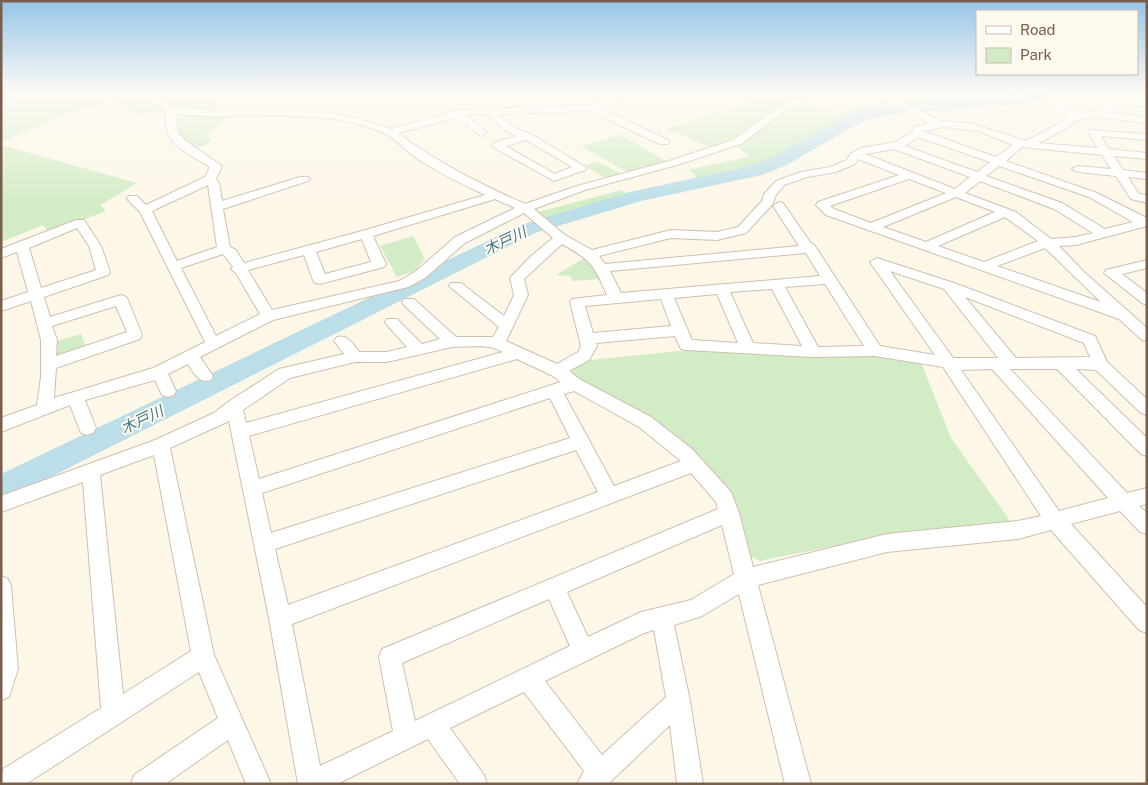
<svg xmlns="http://www.w3.org/2000/svg" width="1148" height="785" viewBox="0 0 1148 785" font-family="'Public Sans','Noto Sans JP',sans-serif">
  <style>
    .green { fill: #d2ecc5 }
    .lines { fill: none; stroke-linecap: round; stroke-linejoin: round }
    .river { fill: #bbdee8; fill-rule: evenodd }
    .minor-casing { stroke: #d0bfad; stroke-width: 2 }
    .path { stroke: #d9bca1; stroke-width: 2; stroke-dasharray: 0.5 2.5; stroke-linecap: butt }
    .minor { fill: #fff; fill-rule: evenodd }
    .labels { text-anchor: middle; stroke-width: 4; stroke-linejoin: round; paint-order: stroke }
    .water-label { font-size: 15px; font-style: italic; fill: #437a8d; stroke: #fffaef }
  </style>
  <rect width="100%" height="100%" fill="#fdf7e8"/>
  <!-- green -->
  <g class="green">
    <path d="M1,94H138L170,109C158,115 148,113 135,115L113,99L68,113L1,142Z"/>
    <path d="M151,94H218V110L179,109Z"/>
    <path d="M740,94H814L806,97L734,140L712,148L666,129L750,102Z"/>
    <path d="M960,94H1033L1016,98L910,105L896,100L962,97Z"/>
    <path d="M891,100L899,106L863,113L780,156L750,169L699,179L689,170C710,164 730,162 750,156L736,146L785,108L804,101L821,111L832,108L840,112Z"/>
    <path d="M190,112L231,113L207,136L211,139L207,145L193,148C181,139 170,135 177,119Z"/>
    <path d="M621,135L668,162L629,173L581,146Z"/>
    <path d="M1,145L137,183L100,205L106,211L49,233L43,225L1,242Z"/>
    <path d="M597,161L620,173L605,178L585,166Z"/>
    <path d="M622,190L629,197L547,219L538,212Z"/>
    <path d="M413,236L425,259L413,272L397,277L380,246Z"/>
    <path d="M586,257L598,271L600,279L572,281L571,276L556,275Z"/>
    <path d="M81,334L86,347L65,355L57,354L56,341Z"/>
    <path d="M689,350L877,354L921,362L951,438L1011,522L883,536L760,561L745,553L728,493L573,375L572,370L590,360Z"/>
  </g>
  <g class="lines">
    <!-- river -->
    <path class="river" d="M1018,94H1050L1048,97L1019,104L895,114L871,119L850,128L787,165L762,175L641,201L535,233L1,502V474L521,225L630,192L750,166L773,157L838,120L860,111L895,104Z"/>
    <defs>
      <g id="minor">
        <path d="M138,94H150L173,107L210,110L317,111L352,117L391,129L457,110L591,105L630,94H646L600,108L668,140L669,142L668,144H660L589,111L498,114L517,129L531,134L587,168L585,170L554,181L493,147L492,145L493,143L517,136L509,133L486,114L466,115L485,131L486,133L481,136L457,118L398,133C438,163 480,184 525,204L577,186L669,161L733,140L780,106L811,94H825L786,110L741,144L677,165L585,190L534,209L565,235L592,250L671,230L717,232L738,227L762,201L764,194L776,181L801,172L830,167L847,160L850,154L861,148L896,142L912,132L914,127L928,123L877,94H889L940,121L970,123L1026,141L1062,122L1067,116L1045,105V101H1051L1079,113L1101,110L1126,94H1141L1130,100L1147,101V107L1123,104L1110,113L1147,117V123L1095,117L1075,120L1070,126L1039,143L1098,148L1088,132L1089,130L1147,134V140L1101,136L1109,149L1147,153V159L1114,156L1123,170L1147,173V179L1128,177L1139,194L1147,195V203L1131,199L1116,176L1078,172L1072,169L1078,166L1111,169L1102,155L1022,147L1006,161L1097,193L1147,218V226L1076,245L1059,246L1084,272L1147,328V341L1142,340L1119,319L826,215L816,205L818,202L899,175L858,159L855,164L836,172L807,177L784,185L776,195L772,205L746,233L717,240L671,238L599,256L605,264L799,246L773,206L779,202L783,203L810,242L815,246L880,346L935,355L870,262L877,258L954,283L1095,336L1107,362L1147,399V415L1141,413L1096,370L1076,369L1147,438V456L1141,454L1057,369H1010L1127,493L1147,488V504L1139,506L1147,513V534L1140,532L1120,511L1071,524L1147,607V633L1139,630L1051,530L1018,539L887,552L758,585L811,784H785L739,594L702,616L674,625L690,701L703,784H677L670,725L608,784H577L584,771L524,692L450,728L484,775L487,784H460L428,739L337,784H298L269,618L229,421L170,448L214,655L271,784H246L228,740L165,784H131L134,775L218,718L199,672L26,784H1L3,769L101,708L83,482L1,512V496L155,440L214,413L228,402L279,369L344,354L334,341L337,337C348,334 353,344 359,352H387L407,347L387,325L385,322L387,319H397L422,344L440,339L404,305L402,302L404,299H414L456,337H493L499,327L449,286L451,283H461L504,316L514,295L510,278L531,256L553,238L524,213L465,243L425,278L408,287L273,320L200,357L213,376L211,380C198,384 194,373 188,364L168,374L176,391L174,395L168,397L162,395L155,380L85,400L96,428L93,433L87,435L81,433L70,405L1,432V418L37,405L41,377V340L31,301L1,311V301L28,292L17,252L1,258V249L76,220H84L101,246L110,272L108,275L44,297L50,317L121,295L126,297L128,300L142,335L140,339L56,368L54,398L153,368L205,342L140,212L127,199L129,196H137L146,205L205,177L210,167C196,158 168,146 166,127C165,122 166,117 166,111ZM176,114C244,121 319,105 384,133C396,139 406,151 418,159C439,173 462,184 485,195L362,231L244,263L236,250L230,247L223,209L308,181L310,179L308,177H300L222,201L219,183L216,179L222,166L187,142L178,133ZM944,127L979,131L1013,145L996,157L923,131ZM918,137L990,162L977,172L905,146ZM526,140L572,167L555,174L506,146ZM894,149L970,177L955,189L865,154ZM999,166L1089,197L1133,222L1105,229L1062,203L986,176ZM909,179L946,193L871,223L834,209L830,206ZM980,181L1054,209L1093,233L1076,237L1051,239L1016,212L965,193ZM208,185L217,247L177,261L152,211ZM956,197L995,212L926,242L883,227ZM495,199L515,208L455,237L415,272L399,281L272,310L248,270L304,255L313,280L315,283L320,284L384,267L386,264L373,236ZM1005,217L1038,241L984,262L938,246ZM77,228L89,246L96,270L41,288L29,248ZM362,239L371,262L325,274L316,252ZM562,244C591,260 594,265 607,295L572,299L570,302L581,346L578,352L557,364L506,341L528,295L524,279ZM1045,248L1101,302L997,266ZM806,253L820,276L621,293L610,271ZM223,254L233,267L231,269L236,273L260,314L216,336L181,268ZM890,271L944,289L998,358H953ZM825,284L864,346L818,347L785,287ZM772,289L802,346L753,343L730,292ZM717,294L738,343L692,340L674,298ZM965,297L1084,343L1090,357L1016,358ZM661,299L671,326L593,333L585,306ZM116,306L127,332L56,356L57,340L52,326ZM675,336L681,349L686,350L813,357L875,356L943,367L1041,516L1018,521L887,534L753,567L739,513L731,492L692,449L651,417L581,380L569,371L589,360L597,346L596,343ZM482,346L494,348L503,352L246,423L243,410L290,378L355,362H387L452,347ZM517,359L551,375L561,382L259,479L249,436ZM992,369L1108,498L1059,511L961,370ZM574,391L639,427L681,461L614,486L564,394ZM550,398L570,438L271,533L262,493ZM576,450L598,492L288,605L275,549ZM154,455L191,651L123,694L100,475ZM691,473L716,502L718,509L382,649L379,657L393,731L320,766L292,624ZM722,525L734,574L691,600L641,612L588,637L567,592ZM549,599L570,646L415,721L402,663ZM654,630L666,697L602,755L545,681L644,633Z"/>
        <path d="M1147,260V268L1122,274L1147,293V305L1142,303L1104,273L1106,270Z"/>
        <path d="M1,576L8,579L11,586L18,669L9,697L1,700Z"/>
      </g>
    </defs>
    <!-- minor casing -->
    <use href="#minor" class="minor-casing"/>
    <!-- path -->
    <path class="path" d="M965,98L1009,94"/>
    <!-- minor -->
    <use href="#minor" class="minor"/>
  </g>
  <!-- sky -->
  <linearGradient id="sky" x2="0" y2="1"><stop stop-color="#96c5e8"/><stop offset="0.46" stop-color="#fefbf5"/><stop offset="1" stop-color="#fefbf5" stop-opacity="0"/></linearGradient>
  <rect width="1148" height="204" fill="url(#sky)"/>
  <g class="labels">
    <!-- water labels -->
    <g class="water-label">
      <text transform="translate(505 241) rotate(-26)" y="5">木戸川</text>
      <text transform="translate(142 420) rotate(-26)" y="5">木戸川</text>
    </g>
  </g>
  <!-- border -->
  <rect width="1148" height="785" fill="none" stroke="#795f4b" stroke-width="5"/>
  <!-- legend -->
  <rect x="976" y="10" width="162" height="65" fill="#fffaef" stroke="#c9bcad"/>
  <rect x="986" y="26" width="25" height="8" fill="#ffffff" stroke="#c9bcad"/>
  <text x="1020" y="35" font-size="15" fill="#795f4b">Road</text>
  <rect x="986" y="48" width="25" height="15" fill="#d2ecc5" stroke="#c9bcad"/>
  <text x="1020" y="60" font-size="15" fill="#795f4b">Park</text>
</svg>
